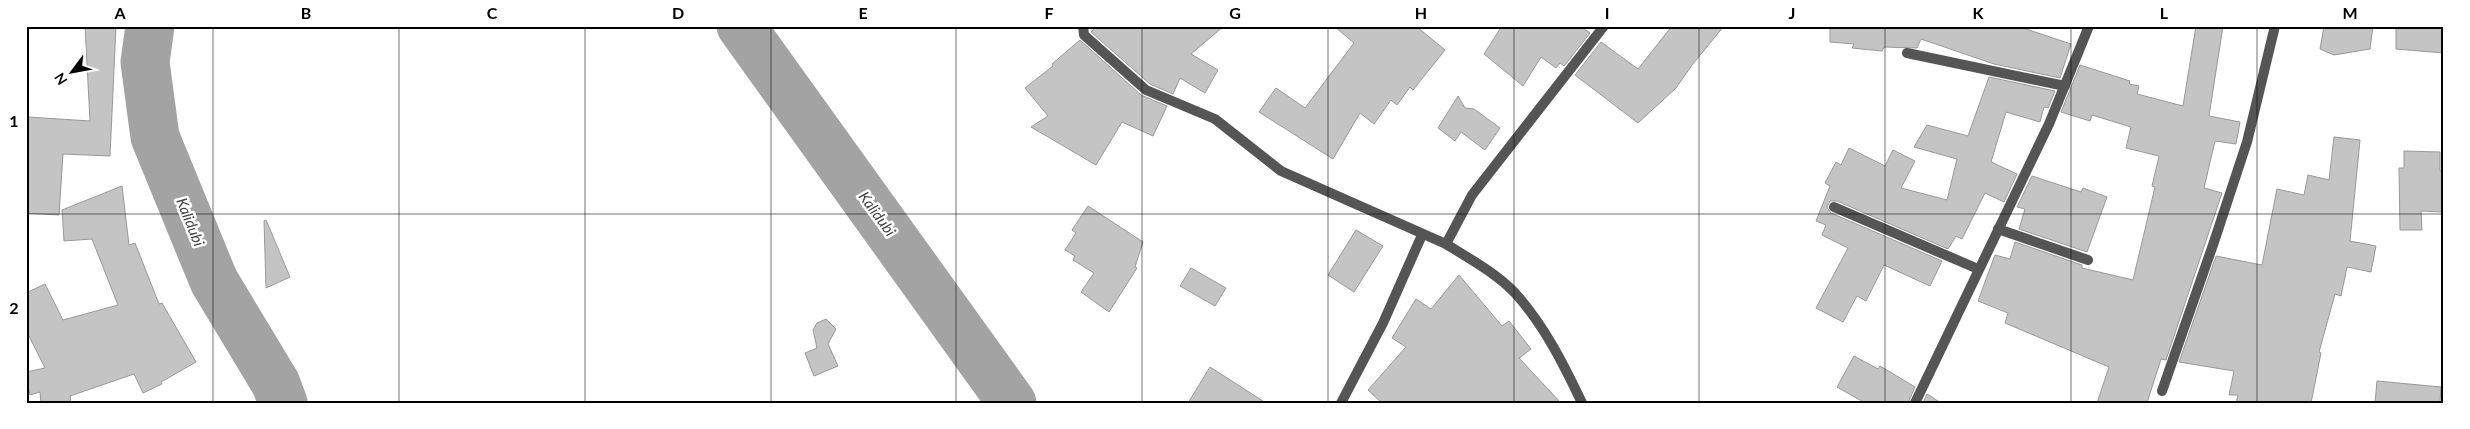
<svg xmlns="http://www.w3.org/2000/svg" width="2470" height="429" viewBox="0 0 2470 429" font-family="Lato,sans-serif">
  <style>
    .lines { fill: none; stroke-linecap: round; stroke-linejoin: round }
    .river { stroke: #a3a3a3; stroke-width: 49 }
    .building { fill: #c4c4c4; stroke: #999 }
    .street { stroke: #555; stroke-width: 10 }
    .grid { fill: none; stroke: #000; stroke-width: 1; stroke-opacity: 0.55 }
    .labels { text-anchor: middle; stroke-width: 5; stroke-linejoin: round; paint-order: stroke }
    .water-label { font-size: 15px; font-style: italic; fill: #444; stroke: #fff }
    .neatline { fill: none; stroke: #000; stroke-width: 2 }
    .grid-label { font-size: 16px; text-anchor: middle; font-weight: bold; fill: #000 }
  </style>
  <rect width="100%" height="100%" fill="#fff"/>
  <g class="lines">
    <!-- river -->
    <g class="river">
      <path d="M150,26L145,62L155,137L214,281L276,384L283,403"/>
      <path d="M741,26L1012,403"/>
    </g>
  </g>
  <!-- building -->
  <g class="building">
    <path d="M85,26H116L110,156L63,154L59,215L26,213L28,117L90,121Z"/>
    <path d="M1097,26H1224L1191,54L1218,70L1205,93L1180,78L1173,94L1150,84L1091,32Z"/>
    <path d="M1334,26H1416L1445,50L1413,90L1410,87L1397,105L1391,100L1374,124L1360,113L1333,159L1259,112L1276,88L1305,108L1354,43Z"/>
    <path d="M1502,26H1580L1590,33L1564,66L1560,63L1556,68L1541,57L1523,86L1484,54Z"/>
    <path d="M1672,26H1724L1692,65L1676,88L1638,123L1575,75L1601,42L1638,69Z"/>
    <path d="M1830,26H2017L2071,44L2060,78L1994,64L1921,39L1917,48L1884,47L1882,51L1852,48L1854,44L1830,42Z"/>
    <path d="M2196,26H2223L2209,116L2240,122L2236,144L2215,141L2204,188L2222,193L2166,360L2161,359L2147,403H2097L2109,367L2005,323L2008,313L1978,301L1995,255L2010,259L2015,242L2082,265V268L2133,280L2155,187L2152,186L2159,156L2126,148L2131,127L2092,115L2090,121L2061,112L2080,65L2130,81L2129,84L2139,86L2137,94L2183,106Z"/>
    <path d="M2324,26H2373L2370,49L2334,55L2320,49Z"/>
    <path d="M2396,26H2444V53L2396,49Z"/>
    <path d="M1080,40L1141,95L1167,106L1153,136L1122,122L1096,165L1031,127L1048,116L1025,88L1053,66L1052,64Z"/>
    <path d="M1989,77L2055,91L2048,108L2044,107L2040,122L2006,112L1991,162L2017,174L2004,202L1985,193L1962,239L1956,236L1948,249L1837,201H1830L1827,207L1831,213L1942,261L1930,286L1884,265L1866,301L1857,296L1843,322L1816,308L1848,248L1822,235L1826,225L1816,221L1830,186L1825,183L1836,162L1841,165L1849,148L1885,166L1893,150L1915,161L1901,188L1947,200L1957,159L1914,147L1927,125L1968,136Z"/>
    <path d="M1458,96L1465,108L1474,109L1500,128L1485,150L1461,132L1455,141L1438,128Z"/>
    <path d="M2334,137L2360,140L2350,241L2376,246L2371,272L2347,267L2341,296L2335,294L2319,352L2321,353L2311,403H2236L2238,395H2229L2234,371L2179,362L2216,256L2262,265L2277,189L2304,195L2308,175L2329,180Z"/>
    <path d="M2404,151L2440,152V171H2443L2442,212L2421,211L2422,230H2400L2399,168H2404Z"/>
    <path d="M2032,176L2081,192L2083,188L2107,197L2087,252L2019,229L2025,209L2017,207Z"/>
    <path d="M122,186L129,245L135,243L159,304L162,303L196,362L161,382L162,384L143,393L134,374L70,396L71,403H41L40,392L30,395L26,378V372L45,368L26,330V293L45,284L63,320L118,305L92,239L64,241L62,210Z"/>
    <path d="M1088,206L1143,242L1135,267L1137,268L1109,312L1081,292L1094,273L1073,260L1075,256L1065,250L1076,233L1072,230Z"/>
    <path d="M266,220L290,277L266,288L264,221Z"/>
    <path d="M1356,230L1383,246L1354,292L1328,275Z"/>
    <path d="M1191,268L1226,288L1215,306L1180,286Z"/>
    <path d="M1459,275L1502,326L1509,321L1531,349L1519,358L1561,403H1382L1368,390L1406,347L1392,338L1416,299L1431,309Z"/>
    <path d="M826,319L836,329L828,344L838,366L814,376L805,353L817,348L813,330L817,323Z"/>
    <path d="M1854,356L1878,369L1880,366L1915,387L1908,403H1865L1837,387Z"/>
    <path d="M1210,367L1266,403H1188Z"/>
    <path d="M2377,381L2441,387L2440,403H2375Z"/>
    <path d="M1927,394L1941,403H1923Z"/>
  </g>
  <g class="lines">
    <!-- street -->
    <g class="street">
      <path d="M1083,26L1084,35L1146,90L1215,119L1281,171L1446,244L1472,195L1604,26"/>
      <path d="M1907,53L2065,86"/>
      <path d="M1834,207L1978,269"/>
      <path d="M1998,229L2088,260"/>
      <path d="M1446,244C1470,259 1496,273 1515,293C1544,325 1564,365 1582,403"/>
      <path d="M2162,391L2214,242L2247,142L2275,26"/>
      <path d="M1341,403L1383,323L1422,235"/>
      <path d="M1915,403L2049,124L2089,26"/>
    </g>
  </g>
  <!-- grid -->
  <path class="grid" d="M213,26V403M399,26V403M585,26V403M771,26V403M956,26V403M1142,26V403M1328,26V403M1514,26V403M1699,26V403M1885,26V403M2071,26V403M2257,26V403M26,214H2444"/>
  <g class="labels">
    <!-- water labels -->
    <g class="water-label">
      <text transform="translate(877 214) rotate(54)" y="5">Kalidubi</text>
      <text transform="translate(190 222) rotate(68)" y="5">Kalidubi</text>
    </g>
  </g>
  <!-- border -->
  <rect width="2470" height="429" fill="none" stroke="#ffffff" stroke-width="55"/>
  <!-- north arrow -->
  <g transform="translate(72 72) rotate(238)" stroke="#ffffff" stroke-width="4" paint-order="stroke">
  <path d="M0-4L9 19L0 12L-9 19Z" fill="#000000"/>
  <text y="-8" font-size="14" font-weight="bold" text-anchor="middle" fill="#000000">N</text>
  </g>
  <rect x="28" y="28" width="2414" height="374" class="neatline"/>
  <g class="grid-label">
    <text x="120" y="19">A</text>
    <text x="306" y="19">B</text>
    <text x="492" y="19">C</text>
    <text x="678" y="19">D</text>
    <text x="863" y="19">E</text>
    <text x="1049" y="19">F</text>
    <text x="1235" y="19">G</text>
    <text x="1421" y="19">H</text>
    <text x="1607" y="19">I</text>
    <text x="1792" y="19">J</text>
    <text x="1978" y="19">K</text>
    <text x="2164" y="19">L</text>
    <text x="2350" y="19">M</text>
    <text x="14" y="127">1</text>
    <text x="14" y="314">2</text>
  </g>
</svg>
